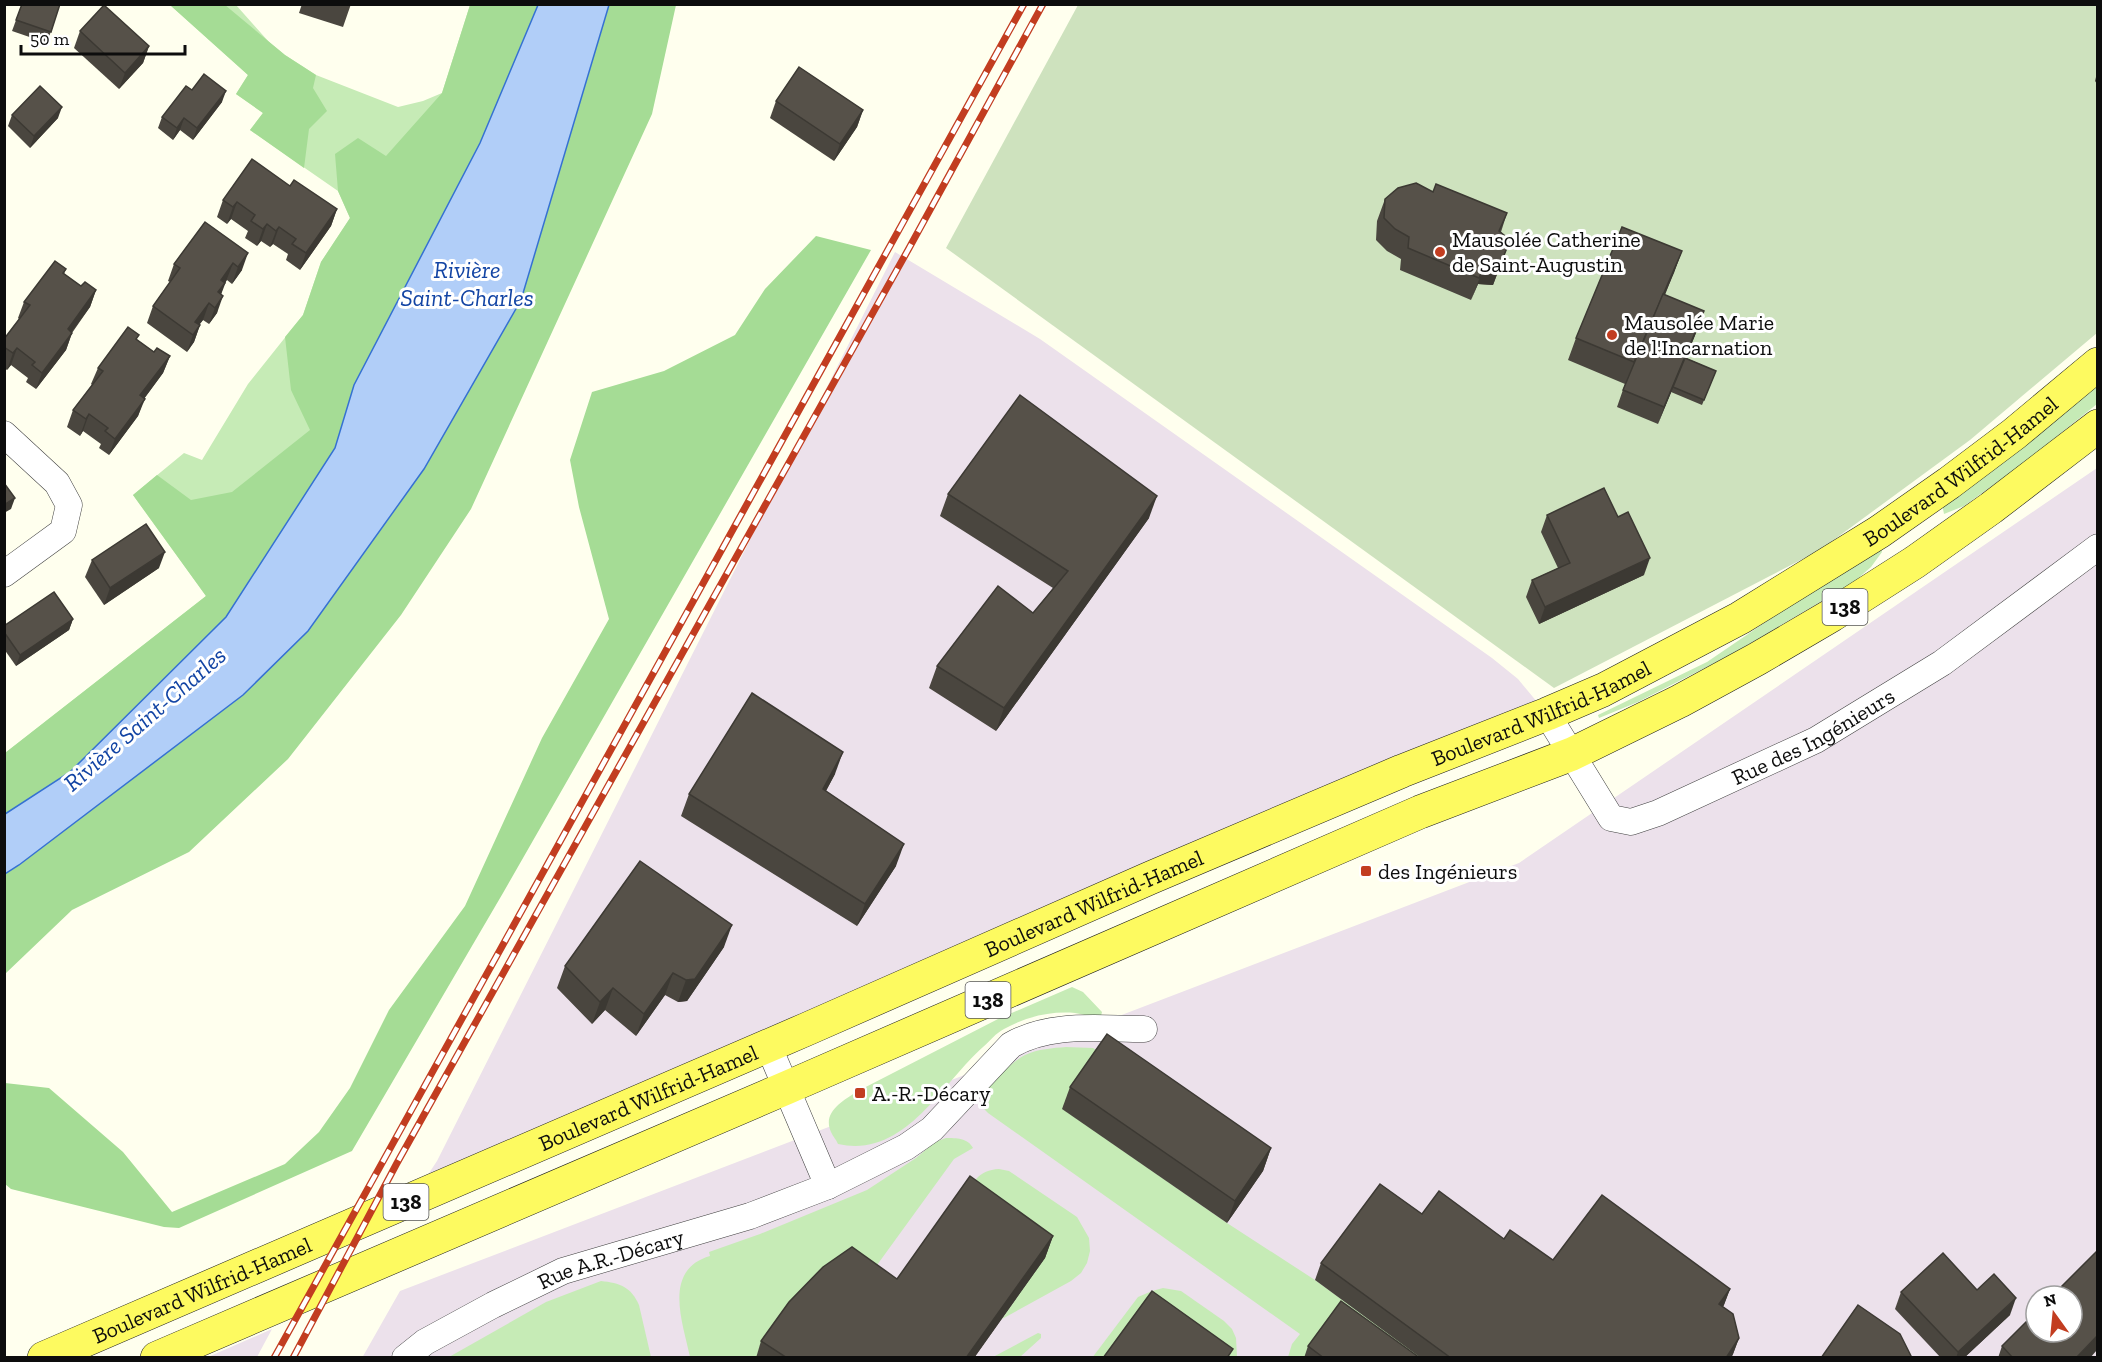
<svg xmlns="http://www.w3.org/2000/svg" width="2102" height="1362" viewBox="0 0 2102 1362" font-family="'Zilla Slab',serif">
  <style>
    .industrial { fill: #ece1eb; fill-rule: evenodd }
    .green { fill: #c6ebb6 }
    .forest { fill: #a5dc95 }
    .cemetery { fill: #cee2be }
    .water { fill: #b1cef8; stroke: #3571d2; stroke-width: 1.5 }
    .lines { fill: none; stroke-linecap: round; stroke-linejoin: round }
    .minor-casing { stroke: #404040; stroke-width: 27 }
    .major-casing { stroke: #1e1e1e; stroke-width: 34 }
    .minor { stroke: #fff; stroke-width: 26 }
    .major { stroke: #fdfa60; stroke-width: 33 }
    .rail-casing { stroke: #c23d20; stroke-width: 7 }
    .rail { stroke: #fff; stroke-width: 4.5; stroke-dasharray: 14; stroke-linecap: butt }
    .wall { fill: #4a463f }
    .shaded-wall { fill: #3c3933 }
    .building { fill: #565149; stroke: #3c3933; stroke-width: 1.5 }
    .poi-dot { fill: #c23d20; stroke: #fff; stroke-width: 2 }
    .labels { text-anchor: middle; stroke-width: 6; stroke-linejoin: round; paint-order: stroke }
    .shield { fill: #fff; stroke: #565656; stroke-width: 1.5 }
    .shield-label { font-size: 21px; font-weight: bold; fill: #0d0d0d }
    .poi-label { font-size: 22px; fill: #0d0d0d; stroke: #fff; text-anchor: start }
    .street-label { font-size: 22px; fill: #0d0d0d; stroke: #fff }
    .water-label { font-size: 24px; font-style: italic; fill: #1244a4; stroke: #fff }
  </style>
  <rect width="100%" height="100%" fill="#ffe"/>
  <!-- industrial -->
  <g class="industrial">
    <path d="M895,252L1040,339L1492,658L1518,679L1547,714L412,1199L437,1161Z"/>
    <path d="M2097,468V1357L362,1358L400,1291L1519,863ZM2036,1296H2072V1332H2036Z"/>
    <path d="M272,1329L257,1357H208Z"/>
  </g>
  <!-- green -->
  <g class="green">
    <path d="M170,5H236L269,42L285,55L316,75L398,107L423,101L442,93L470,5H538L480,143L354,385L335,448L226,617L5,814V753L206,596L133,495L184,453L202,460L248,384L303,315L321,262L350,218L338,191L250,130L263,113L236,94L248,75Z"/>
    <path d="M2097,383V404L2025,462L1964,506L1944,514L1942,504Z"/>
    <path d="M1881,548L1882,552L1871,567L1854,582L1732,654L1638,702L1599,718L1598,715L1707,662L1830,578Z"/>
    <path d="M1072,987L1083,992L1102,1012L1101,1016C1092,1019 1084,1014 1075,1013C1049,1011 1026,1017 1004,1029C996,1033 990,1041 983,1047C941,1084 905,1159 838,1144C836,1139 833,1137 831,1132C822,1112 843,1101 856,1092L998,1019Z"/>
    <path d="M1066,1047L1093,1048L1101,1053L1063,1109L1227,1223L1315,1280L1421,1357H1288L1292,1344L1300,1334L988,1113C985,1110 982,1107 982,1101C981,1090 1014,1060 1025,1055C1038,1049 1053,1048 1066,1047Z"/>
    <path d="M946,1138C956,1138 968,1138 973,1148L954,1159L864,1283L757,1357H690C683,1323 662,1270 710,1256L709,1252L760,1234L867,1190L916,1158L935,1142Z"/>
    <path d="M999,1169L1009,1171L1077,1217L1089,1238L1090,1251L1087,1263L1081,1273L1071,1281L1002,1319L1044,1257L962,1198C974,1182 978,1170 999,1169Z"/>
    <path d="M601,1281C620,1283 631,1287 639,1305L651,1357H449L546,1302Z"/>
    <path d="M1163,1288L1181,1291L1224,1321L1232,1329L1236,1338L1237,1357L1092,1358L1138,1297L1152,1291Z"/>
    <path d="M1038,1333L1041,1334V1338L1020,1357H993Z"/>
  </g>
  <!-- forest -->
  <g class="forest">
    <path d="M170,5H225L285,55L316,75L313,88L327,111L309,129L304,168L250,130L263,113L236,94L248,75Z"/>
    <path d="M470,5H538L480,143L354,385L335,448L226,617L70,772L5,814V753L206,596L133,495L157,475L191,500L232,492L310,430L291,390L285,337L303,315L321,262L350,218L338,191L335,154L358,138L386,156L442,93Z"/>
    <path d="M609,5H676L652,114L471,509L401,615L288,759L189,852L72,910L5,974V874L19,865L243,695L308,631L424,469L521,300Z"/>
    <path d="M816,236L871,250L503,893L352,1151L179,1228L164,1227L11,1189L5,1184V1083L49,1088L123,1152L172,1212L285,1164L319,1132L350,1088L389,1010L465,906L542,738L609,619L579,507L570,460L592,392L664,371L735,335L765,289Z"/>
  </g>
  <!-- cemetery -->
  <path class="cemetery" d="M1078,5H2097V333L1970,440L1820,550L1554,688L946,248Z"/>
  <!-- water -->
  <path class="water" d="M538,5H609L521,300L424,469L308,631L243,695L19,865L5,874V814L70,772L226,617L335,448L354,385L480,143Z"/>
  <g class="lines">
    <defs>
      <g id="minor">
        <path d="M4,434L57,483L69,505L63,531L4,574"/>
        <path id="s1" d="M1547,714L1611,818L1631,822L1658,813L1816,740L1942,663L2098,547"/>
        <path d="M768,1045L828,1186"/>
        <path id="s2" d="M405,1358L425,1342L493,1305L563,1271L750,1216L828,1186L906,1147L932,1129L1011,1045C1051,1022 1099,1029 1144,1029"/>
      </g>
      <g id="major">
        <path id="s3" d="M44,1358L807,1029L1150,878L1402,771L1547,714L1603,690L1740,618L1879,532L1949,483L2014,434L2098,364"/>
        <path d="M157,1358L786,1088L1420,812L1572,754L1680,701L1757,659L1832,615L1915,562L1991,508L2098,426"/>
      </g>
    </defs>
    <!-- minor casing -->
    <use href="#minor" class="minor-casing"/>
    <!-- major casing -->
    <use href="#major" class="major-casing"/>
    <!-- minor -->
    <use href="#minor" class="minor"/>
    <!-- major -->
    <use href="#major" class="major"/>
    <defs>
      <g id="rail">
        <path d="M274,1358L1024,4"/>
        <path d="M293,1358L397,1163L908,250L1043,4"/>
      </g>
    </defs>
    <!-- rail casing -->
    <use href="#rail" class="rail-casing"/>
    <!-- rail -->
    <use href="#rail" class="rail"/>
  </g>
  <!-- wall -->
  <g class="wall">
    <path d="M22,4H60L47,43L12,31Z"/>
    <path d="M302,4H351L343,27L299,13Z"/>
    <path d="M80,31L149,46L143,63L119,89L74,48Z"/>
    <path d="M2097,73V84L2095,81Z"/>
    <path d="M192,90L222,102L193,140L180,130L173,140L158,128L162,117Z"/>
    <path d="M776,101L863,110L857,127L834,161L770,118Z"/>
    <path d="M12,115L58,118L30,148L8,126Z"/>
    <path d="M290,186L337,209L331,226L300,270L286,260L288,254L273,244L270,247L261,241L257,246L245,238L248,231L231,219L227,224L217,217L223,200Z"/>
    <path d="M1385,199L1507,213L1501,232L1510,240L1493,285L1478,284L1471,300L1400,270L1401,259L1387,251L1376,240L1377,221Z"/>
    <path d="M205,222L242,270L232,284L227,280L224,284L221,294L217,313L209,324L203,320L199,325H200L194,342L187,352L147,323L153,306L170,282L168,281L174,264Z"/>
    <path d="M1682,251L1665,295L1698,328L1686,358L1716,371L1702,405L1671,392L1658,424L1617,407L1625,384L1568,360L1576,338Z"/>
    <path d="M66,269L64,274L81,286L96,290L90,307L72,333L66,350L36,389L26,382L28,378L11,365L7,370L4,368V339L19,319L18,318L24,302Z"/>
    <path d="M137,340L154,352L170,356L163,373L144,399L138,416L109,455L99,448L101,444L83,431L80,436L67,427L73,410L92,385L91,384L98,368Z"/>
    <path d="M948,494L1149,518L996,731L929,688L937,666L1033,613L1053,588L940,516Z"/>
    <path d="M1547,515L1618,517L1644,575L1539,624L1526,597L1532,580L1558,568L1541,532Z"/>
    <path d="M92,560L159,568L104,605L85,577Z"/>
    <path d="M73,619L69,630L16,666L4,649V626Z"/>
    <path d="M835,774L826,791L896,866L857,926L681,816L689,794Z"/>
    <path d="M724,947L687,1001L678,1002L665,995L636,1036L605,1010L592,1024L557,988L565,966Z"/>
    <path d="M1070,1087L1271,1148L1263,1171L1227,1223L1062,1109Z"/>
    <path d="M1422,1214L1504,1239L1553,1260L1730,1289L1723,1307L1739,1338L1733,1354L1731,1358H1421L1315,1280L1321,1263Z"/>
    <path d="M1053,1236L1045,1258L974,1358H756L761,1341L897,1279Z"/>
    <path d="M1977,1290L2010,1315L1964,1358H1941L1895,1309L1901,1292Z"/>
    <path d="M1308,1346L1420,1358H1304Z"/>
    <path d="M2002,1346L2090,1358H1998Z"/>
  </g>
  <!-- shaded-wall -->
  <g class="shaded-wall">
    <path d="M149,46L143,63L119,89L125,73Z"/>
    <path d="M226,91L222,102L193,140L197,128Z"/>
    <path d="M62,107L58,118L30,148L34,136Z"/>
    <path d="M863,110L857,127L834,161L840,144Z"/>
    <path d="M184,118L180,130L173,140L177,128Z"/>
    <path d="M237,202L231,219L227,224L233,207Z"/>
    <path d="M337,209L331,226L300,270L306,253Z"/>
    <path d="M267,224L261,241L257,246L263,229Z"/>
    <path d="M279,227L273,244L270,247L276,231Z"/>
    <path d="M1510,240L1493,285L1478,284L1471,300L1486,262Z"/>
    <path d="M1682,251L1674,273L1626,384Z"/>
    <path d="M248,253L242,270L232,284L238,267Z"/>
    <path d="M233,263L219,300L214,307L221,280Z"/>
    <path d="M96,290L90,307L61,346L68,329Z"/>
    <path d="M223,296L217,313L209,324L215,308Z"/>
    <path d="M209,303L203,320L192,334L195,322Z"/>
    <path d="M1704,311L1698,328L1658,424L1664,407Z"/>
    <path d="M200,325L194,342L187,352L193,335Z"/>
    <path d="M72,333L66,350L36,389L42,373Z"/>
    <path d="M17,348L11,365L7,370L13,353Z"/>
    <path d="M170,356L163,373L134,412L140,395Z"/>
    <path d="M145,399L138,416L109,455L115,439Z"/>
    <path d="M89,414L83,431L80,436L86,419Z"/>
    <path d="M1157,496L1149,518L996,731L1004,708Z"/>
    <path d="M15,498L11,509L4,513V505Z"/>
    <path d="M165,552L159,568L104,605L110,588Z"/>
    <path d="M1650,558L1644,575L1539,624L1545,607Z"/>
    <path d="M73,619L69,630L16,666L20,655Z"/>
    <path d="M843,752L835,774L815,811L823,789Z"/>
    <path d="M904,844L896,866L857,926L865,904Z"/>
    <path d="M732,925L724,947L687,1001L678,1002L686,980Z"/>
    <path d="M673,973L665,995L636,1036L644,1014Z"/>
    <path d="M613,988L605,1010L592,1024L600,1002Z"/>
    <path d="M1271,1148L1263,1171L1227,1223L1235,1201Z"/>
    <path d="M1053,1236L1045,1258L974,1358H966Z"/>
    <path d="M1730,1289L1724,1305L1713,1321L1719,1304Z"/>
    <path d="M2016,1298L2010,1315L1964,1358H1956L1958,1352Z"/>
    <path d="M2097,1336V1350L2090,1358H2076Z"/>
    <path d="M1739,1338L1733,1354L1731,1358H1726Z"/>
  </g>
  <!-- building -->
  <g class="building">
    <path d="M22,4H60L51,32L16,20Z"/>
    <path d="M104,5L149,46L125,73L80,31Z"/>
    <path d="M799,67L863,110L840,144L776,101Z"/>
    <path d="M204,74L226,91L197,128L184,118L177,128L162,117L186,86L192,90Z"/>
    <path d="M40,86L62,107L34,136L12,115Z"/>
    <path d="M252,159L290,186L294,180L337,209L306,253L292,244L296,239L279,227L276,231L267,224L263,229L251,221L255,215L237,202L233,207L223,200Z"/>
    <path d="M1416,183L1433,192L1436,184L1507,213L1499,231L1510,240L1501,263L1486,262L1479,278L1408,248L1409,237L1395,229L1384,218L1385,199L1398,188Z"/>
    <path d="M205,222L248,253L238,267L233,263L221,280L225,283L218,292L223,296L215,308L209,303L195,322L200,325L193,335L153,306L180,268L174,264Z"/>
    <path d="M1622,227L1682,251L1634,362L1576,338Z"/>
    <path d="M55,261L66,269L63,273L81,286L85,282L96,290L68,329L72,333L42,373L32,365L35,362L17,348L13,353L4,347V339L30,305L24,302Z"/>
    <path d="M1663,294L1704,311L1664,407L1623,390Z"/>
    <path d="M128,327L139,335L136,339L154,352L157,348L170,356L140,395L145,399L115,439L105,431L108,428L89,414L86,419L73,410L103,371L98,368Z"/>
    <path d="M1685,358L1716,371L1704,400L1673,387Z"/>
    <path d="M1020,395L1157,496L1004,708L937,666L998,586L1033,613L1068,571L948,494Z"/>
    <path d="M4,483L15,498L4,505Z"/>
    <path d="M1604,488L1618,517L1628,512L1650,558L1545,607L1532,580L1570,563L1547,515Z"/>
    <path d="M146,524L165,552L110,588L92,560Z"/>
    <path d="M54,592L73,619L20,655L4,632V626Z"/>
    <path d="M752,693L843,752L823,789L904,844L865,904L689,794Z"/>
    <path d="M640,861L732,925L695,979L686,980L673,973L644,1014L613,988L600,1002L565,966Z"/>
    <path d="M1107,1034L1271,1148L1235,1201L1070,1087Z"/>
    <path d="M970,1176L1053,1236L966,1358H787L761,1341L789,1302L823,1267L852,1247L897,1279Z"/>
    <path d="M1380,1184L1422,1214L1439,1191L1504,1239L1510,1230L1553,1260L1602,1195L1730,1289L1719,1304L1733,1314L1739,1338L1726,1358H1451L1321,1263Z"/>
    <path d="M2097,1251V1336L2076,1358H2013L2002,1346L2036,1312V1332H2072V1296H2052Z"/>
    <path d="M1943,1253L1977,1290L1994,1274L2016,1298L1958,1352L1901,1292Z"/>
    <path d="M1152,1291L1233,1349L1227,1358H1103Z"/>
    <path d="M1341,1301L1420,1358H1324L1308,1346Z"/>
    <path d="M1858,1305L1900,1334L1912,1358H1821Z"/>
  </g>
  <!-- markers -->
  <g class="poi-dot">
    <circle cx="1440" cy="252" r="6"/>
    <circle cx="1612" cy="335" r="6"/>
    <rect x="1360" y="865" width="12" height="12" rx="3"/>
    <rect x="854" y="1087" width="12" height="12" rx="3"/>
  </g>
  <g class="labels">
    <!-- shield labels -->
    <g class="shield">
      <rect x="1822.5" y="589" width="45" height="36" rx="4.5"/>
      <rect x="965.5" y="982" width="45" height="36" rx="4.5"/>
      <rect x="383.5" y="1184" width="45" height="36" rx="4.5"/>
    </g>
    <g class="shield-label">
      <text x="1845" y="614">138</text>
      <text x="988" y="1007">138</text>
      <text x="406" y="1209">138</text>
    </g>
    <!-- poi labels -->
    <g class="poi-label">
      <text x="1452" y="247">Mausolée Catherine<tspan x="1452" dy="25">de Saint-Augustin</tspan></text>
      <text x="1624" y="330">Mausolée Marie<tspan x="1624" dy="25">de l'Incarnation</tspan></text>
      <text x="1378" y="879">des Ingénieurs</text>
      <text x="872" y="1101">A.-R.-Décary</text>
    </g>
    <!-- street labels -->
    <g class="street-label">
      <text dy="8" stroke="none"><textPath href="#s3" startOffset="2116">Boulevard Wilfrid-Hamel</textPath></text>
      <text dy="8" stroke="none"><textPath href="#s3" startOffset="1630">Boulevard Wilfrid-Hamel</textPath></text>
      <text dy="8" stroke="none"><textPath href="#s1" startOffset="344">Rue des Ingénieurs</textPath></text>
      <text dy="8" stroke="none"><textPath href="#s3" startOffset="1144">Boulevard Wilfrid-Hamel</textPath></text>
      <text dy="8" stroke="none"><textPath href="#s3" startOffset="658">Boulevard Wilfrid-Hamel</textPath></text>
      <text dy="8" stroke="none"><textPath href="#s2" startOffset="230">Rue A.R.-Décary</textPath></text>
      <text dy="8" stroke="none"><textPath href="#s3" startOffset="172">Boulevard Wilfrid-Hamel</textPath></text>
    </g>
    <!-- water labels -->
    <g class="water-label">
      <text x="467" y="278">Rivière<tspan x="467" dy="28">Saint-Charles</tspan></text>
      <text transform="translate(145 719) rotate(-41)" y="8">Rivière Saint-Charles</text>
    </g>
  </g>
  <!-- border -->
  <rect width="2102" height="1362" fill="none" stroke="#0d0d0d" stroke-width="12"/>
  <!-- north arrow -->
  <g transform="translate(2054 1314) rotate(345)"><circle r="28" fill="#ffffff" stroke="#9e9e9e" stroke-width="1.5"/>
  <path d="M0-4.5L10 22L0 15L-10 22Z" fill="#c23d20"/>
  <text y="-9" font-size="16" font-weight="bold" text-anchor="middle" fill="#0d0d0d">N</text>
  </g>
  <!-- scale -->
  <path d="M21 45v9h164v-9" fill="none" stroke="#0d0d0d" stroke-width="3"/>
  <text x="30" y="45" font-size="18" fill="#0d0d0d" stroke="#ffffff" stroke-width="4.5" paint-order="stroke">50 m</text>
</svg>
